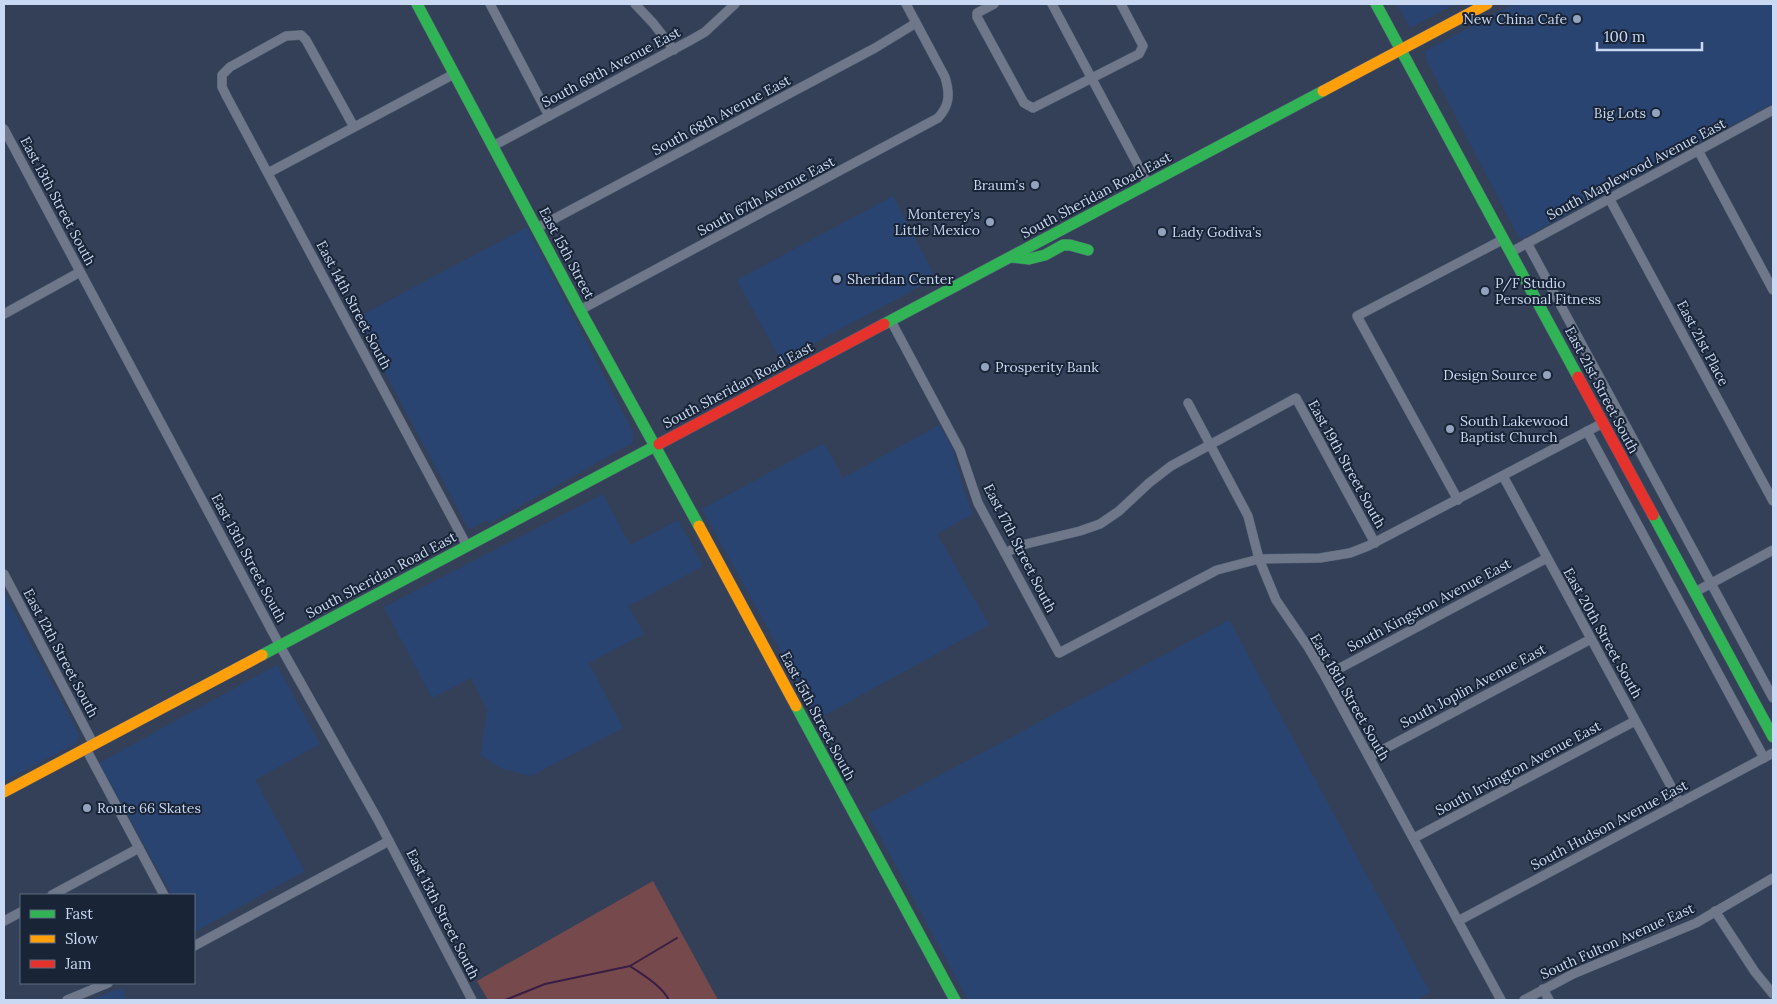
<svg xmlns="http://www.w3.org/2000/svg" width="1777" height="1004" viewBox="0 0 1777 1004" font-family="Lora,serif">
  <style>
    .built { fill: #2a4472 }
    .green { fill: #76494c }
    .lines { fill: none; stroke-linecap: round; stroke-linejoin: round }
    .stream { stroke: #3a1d44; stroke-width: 2 }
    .street-casing { stroke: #525e72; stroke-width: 10 }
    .fast-casing { stroke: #525e72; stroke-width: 12 }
    .slow-casing { stroke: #525e72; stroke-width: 12 }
    .jam-casing { stroke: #525e72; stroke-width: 12 }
    .street { stroke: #6e788a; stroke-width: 9 }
    .fast { stroke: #30b455; stroke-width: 11 }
    .slow { stroke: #ff9f0a; stroke-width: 11 }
    .jam { stroke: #e5322d; stroke-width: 11 }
    .poi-dot { fill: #94a3bd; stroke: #192437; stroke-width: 2 }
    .labels { text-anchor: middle; stroke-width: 4; stroke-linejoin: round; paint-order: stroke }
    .poi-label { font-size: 14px; fill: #c9d9f3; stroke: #192437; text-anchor: start }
    .street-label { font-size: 14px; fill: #c9d9f3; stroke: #192437 }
  </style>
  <rect width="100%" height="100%" fill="#334058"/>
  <!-- built -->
  <g class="built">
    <path d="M1397,4H1454L1410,28Z"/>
    <path d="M1514,4H1773V103L1520,240L1427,61L1425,51Z"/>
    <path d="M893,196L936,278L781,361L737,280Z"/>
    <path d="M527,227L633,432V439L632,443L492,522L485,521L470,529L467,526L356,318Z"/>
    <path d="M939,425L952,447L963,487L973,514L937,534L989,625L818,719L702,509L824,443L843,478Z"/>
    <path d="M603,494L630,545L678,520L703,566L629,606L644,634L589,663L623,728L531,776L500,768L481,755L487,709L471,678L432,698L384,607Z"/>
    <path d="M4,592L79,734L77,743L4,781Z"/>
    <path d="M1229,620L1430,992L1416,1000H968L868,814Z"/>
    <path d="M277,665L320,744L255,780L305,871L194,932V895H172L99,763Z"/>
    <path d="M122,988L126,1000H89Z"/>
  </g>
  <!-- green -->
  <path class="green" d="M653,881L718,1000H488L477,981Z"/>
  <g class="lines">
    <!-- stream -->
    <g class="stream">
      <path d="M630,966C644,976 661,985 669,1000"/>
      <path d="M505,1000L545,984L630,966L677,938"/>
    </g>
    <defs>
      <g id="street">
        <path d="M490,4L549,116"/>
        <path d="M635,4L653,23L674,50"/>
        <path d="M994,4L977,13V17L1024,103L1033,108L1139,54L1143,46L1121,4"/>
        <path d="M1052,4L1148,184"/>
        <path d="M354,127L306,40L301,35L286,36L230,67L222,75V87L227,97L467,546"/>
        <path d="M4,129L280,646L378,820L472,1000"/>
        <path d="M493,146L691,40L705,32L735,4"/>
        <path d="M1698,150L1773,290"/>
        <path d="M268,173L454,74"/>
        <path d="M1609,198L1773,501"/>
        <path d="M537,228L875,48L916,23"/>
        <path d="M1527,243L1773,698"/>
        <path d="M1511,252L1773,110"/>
        <path d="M580,310L938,118C950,105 950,94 945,77L906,4"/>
        <path d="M4,314L80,272"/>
        <path d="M891,321L960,450L978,503L1059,653L1217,570L1259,559L1320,558L1350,553L1368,546L1603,423"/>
        <path d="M1188,403L1248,516L1259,559L1276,600L1308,647L1325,676L1501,1000"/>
        <path d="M1587,431L1764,758"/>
        <path d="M1503,476L1680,803"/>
        <path d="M1458,500L1357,316L1504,239"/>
        <path d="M1005,553L1022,545L1080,531L1100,524L1119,511L1149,483L1171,466L1296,398L1375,543"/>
        <path d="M4,574L94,745"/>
        <path d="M1695,592L1773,550"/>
        <path d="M1325,676L1547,558"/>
        <path d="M86,749L164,895"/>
        <path d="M1369,757L1591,639"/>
        <path d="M1414,838L1635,721"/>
        <path d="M52,895L139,848"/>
        <path d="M1715,911L1755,972L1773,994"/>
        <path d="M4,921L21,912"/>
        <path d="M1458,921L1773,753"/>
        <path d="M194,946L389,841"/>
        <path d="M1543,989L1549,1000"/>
        <path d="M67,1000L108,983"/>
        <path d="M1524,1000L1573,974L1696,923L1773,878"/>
      </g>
      <g id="fast">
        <path d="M417,4L580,310L699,526"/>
        <path d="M1376,4L1578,377"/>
        <path d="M1011,257L1029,259L1045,255L1063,245H1070L1088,250"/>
        <path d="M884,324L1323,91"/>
        <path d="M1653,515L1773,737"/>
        <path d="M262,655L659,444"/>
        <path d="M796,706L955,1000"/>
      </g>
      <g id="slow">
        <path d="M1323,91L1487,4"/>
        <path d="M699,526L796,706"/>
        <path d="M4,792L262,655"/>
      </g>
      <g id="jam">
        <path d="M1578,377L1653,515"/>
        <path d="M659,444L884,324"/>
      </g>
    </defs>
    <!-- street casing -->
    <use href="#street" class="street-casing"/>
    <!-- fast casing -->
    <use href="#fast" class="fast-casing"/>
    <!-- slow casing -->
    <use href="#slow" class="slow-casing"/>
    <!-- jam casing -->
    <use href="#jam" class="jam-casing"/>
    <!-- street -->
    <use href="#street" class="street"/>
    <!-- fast -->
    <use href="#fast" class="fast"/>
    <!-- slow -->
    <use href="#slow" class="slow"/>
    <!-- jam -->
    <use href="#jam" class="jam"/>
  </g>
  <!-- markers -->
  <g class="poi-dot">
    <circle cx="1577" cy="19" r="5"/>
    <circle cx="1656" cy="113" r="5"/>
    <circle cx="1035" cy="185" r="5"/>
    <circle cx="990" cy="222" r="5"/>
    <circle cx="1162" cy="232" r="5"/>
    <circle cx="837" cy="279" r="5"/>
    <circle cx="1485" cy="291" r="5"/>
    <circle cx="985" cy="367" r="5"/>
    <circle cx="1547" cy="375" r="5"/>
    <circle cx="1450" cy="429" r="5"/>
    <circle cx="87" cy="808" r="5"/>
  </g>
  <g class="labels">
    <!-- poi labels -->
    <g class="poi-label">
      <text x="1567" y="24" text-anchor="end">New China Cafe</text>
      <text x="1646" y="118" text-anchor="end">Big Lots</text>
      <text x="1025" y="190" text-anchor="end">Braum's</text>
      <text x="980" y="219" text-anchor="end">Monterey's<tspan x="980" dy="16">Little Mexico</tspan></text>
      <text x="1172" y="237">Lady Godiva's</text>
      <text x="847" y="284">Sheridan Center</text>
      <text x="1495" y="288">P/F Studio<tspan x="1495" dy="16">Personal Fitness</tspan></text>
      <text x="995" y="372">Prosperity Bank</text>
      <text x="1537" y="380" text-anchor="end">Design Source</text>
      <text x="1460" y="426">South Lakewood<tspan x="1460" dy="16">Baptist Church</tspan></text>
      <text x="97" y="813">Route 66 Skates</text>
    </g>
    <!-- street labels -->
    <g class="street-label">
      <text transform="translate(611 67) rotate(-28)" y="5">South 69th Avenue East</text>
      <text transform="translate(721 115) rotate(-28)" y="5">South 68th Avenue East</text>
      <text transform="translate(1636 169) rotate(-28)" y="5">South Maplewood Avenue East</text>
      <text transform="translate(1096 195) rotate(-28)" y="5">South Sheridan Road East</text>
      <text transform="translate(766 196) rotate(-28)" y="5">South 67th Avenue East</text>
      <text transform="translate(58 201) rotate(62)" y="5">East 13th Street South</text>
      <text transform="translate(567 253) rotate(62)" y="5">East 15th Street</text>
      <text transform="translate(354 305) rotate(62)" y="5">East 14th Street South</text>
      <text transform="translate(1703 343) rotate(62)" y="5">East 21st Place</text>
      <text transform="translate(738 385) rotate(-28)" y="5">South Sheridan Road East</text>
      <text transform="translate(1602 390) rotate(62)" y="5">East 21st Street South</text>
      <text transform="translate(1347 464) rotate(61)" y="5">East 19th Street South</text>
      <text transform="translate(1020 548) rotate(63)" y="5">East 17th Street South</text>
      <text transform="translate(249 558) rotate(62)" y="5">East 13th Street South</text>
      <text transform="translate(381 575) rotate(-28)" y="5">South Sheridan Road East</text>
      <text transform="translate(1429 605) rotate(-28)" y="5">South Kingston Avenue East</text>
      <text transform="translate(1603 633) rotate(61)" y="5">East 20th Street South</text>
      <text transform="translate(61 653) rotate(62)" y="5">East 12th Street South</text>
      <text transform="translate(1473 686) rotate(-28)" y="5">South Joplin Avenue East</text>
      <text transform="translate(1350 697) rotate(60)" y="5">East 18th Street South</text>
      <text transform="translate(818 716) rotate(62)" y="5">East 15th Street South</text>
      <text transform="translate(1518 768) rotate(-28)" y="5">South Irvington Avenue East</text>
      <text transform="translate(1609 825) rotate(-28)" y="5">South Hudson Avenue East</text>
      <text transform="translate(443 914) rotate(63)" y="5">East 13th Street South</text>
      <text transform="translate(1617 941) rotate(-24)" y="5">South Fulton Avenue East</text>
    </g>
  </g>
  <!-- border -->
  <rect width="1777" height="1004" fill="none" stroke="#c9d9f3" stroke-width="10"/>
  <!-- legend -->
  <rect x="20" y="894" width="175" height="90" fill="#192437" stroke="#5f6c82"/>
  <rect x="30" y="910" width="25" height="8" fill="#30b455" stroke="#5f6c82"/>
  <text x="65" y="919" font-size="15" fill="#c9d9f3">Fast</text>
  <rect x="30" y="935" width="25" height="8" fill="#ff9f0a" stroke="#5f6c82"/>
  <text x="65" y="944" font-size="15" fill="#c9d9f3">Slow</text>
  <rect x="30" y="960" width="25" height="8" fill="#e5322d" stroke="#5f6c82"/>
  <text x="65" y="969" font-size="15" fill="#c9d9f3">Jam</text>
  <!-- scale -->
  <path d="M1597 42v8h105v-8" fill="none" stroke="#c9d9f3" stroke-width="2.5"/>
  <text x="1604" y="42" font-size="15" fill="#c9d9f3" stroke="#192437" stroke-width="4" paint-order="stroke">100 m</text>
</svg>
